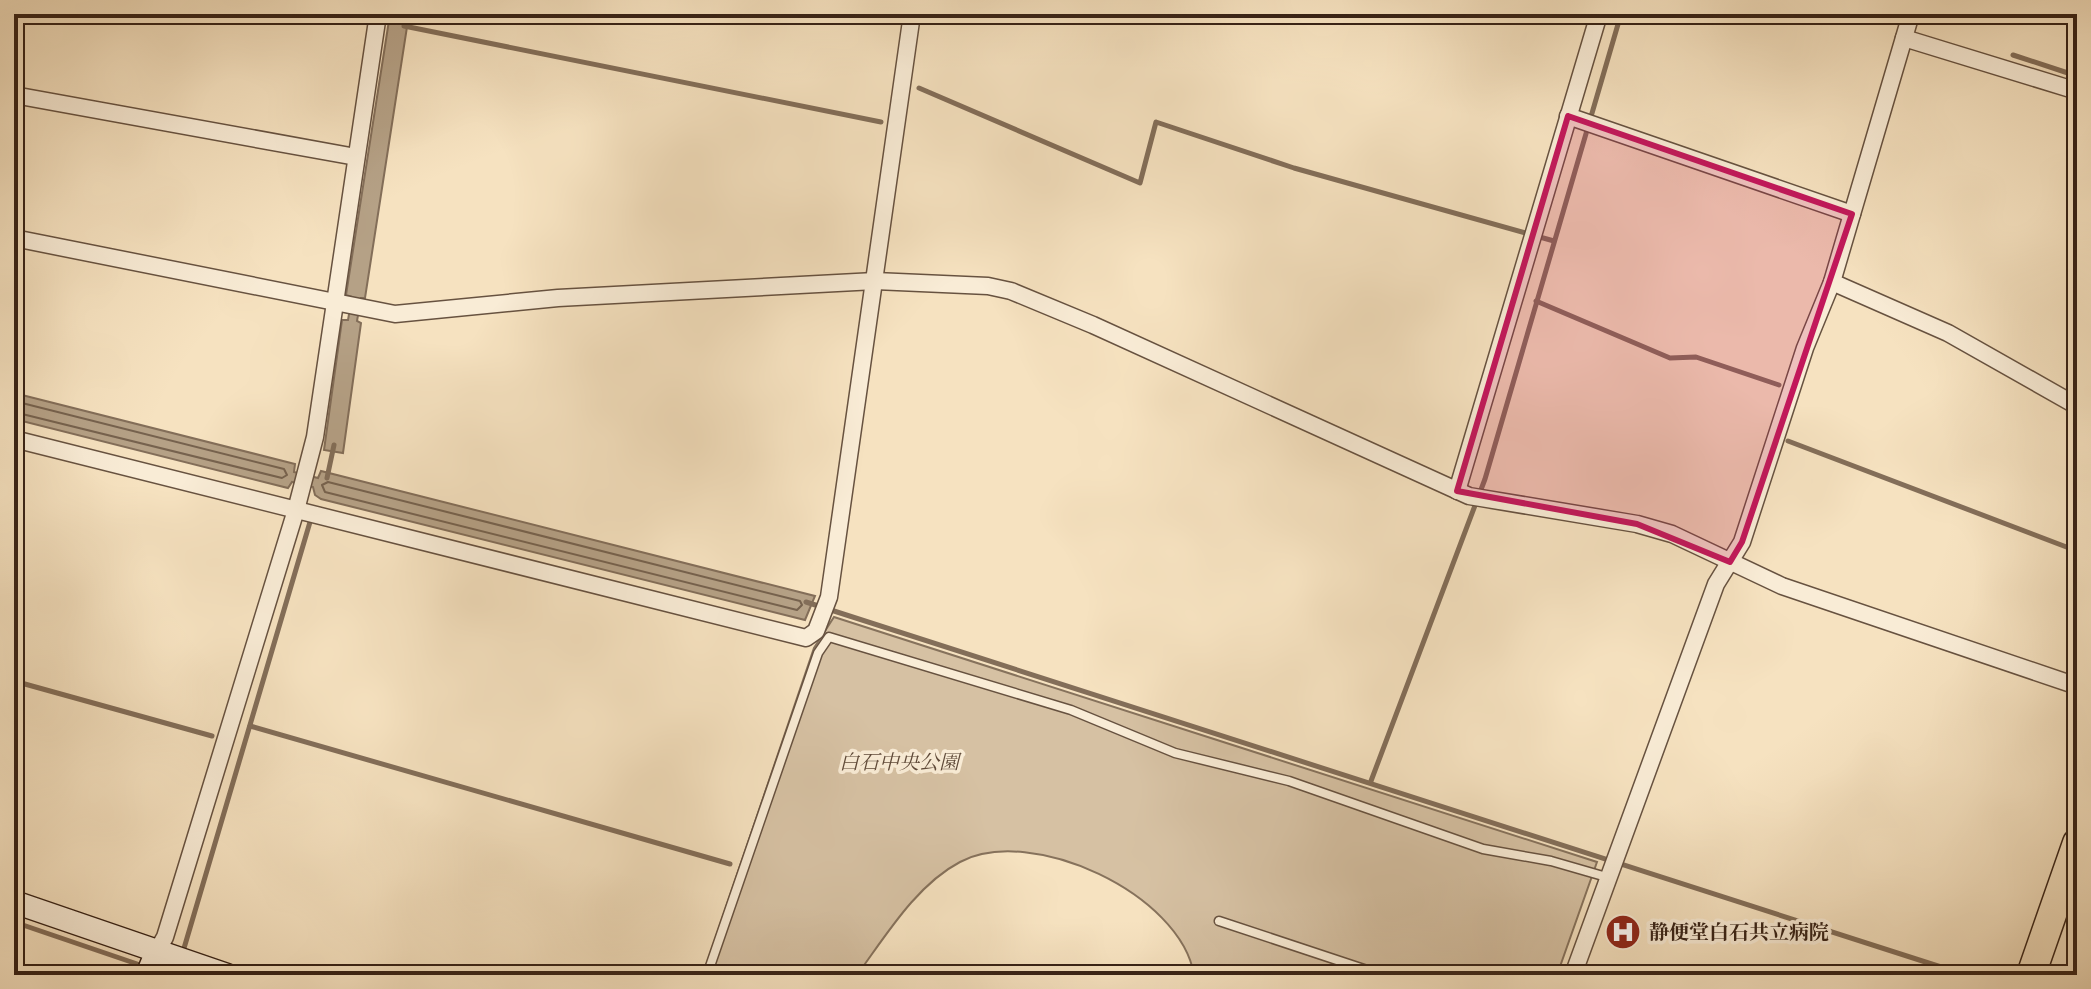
<svg xmlns="http://www.w3.org/2000/svg" width="2091" height="989" viewBox="0 0 2091 989" font-family="'Libre Caslon Text','Noto Serif JP',serif">
  <style>
    .green { fill: #d6c1a3; stroke: #86725c; stroke-width: 2 }
    .water { fill: #b5a186; stroke: #836e59; stroke-width: 2 }
    .lines { fill: none; stroke-linecap: round; stroke-linejoin: round }
    .shore { stroke: #76624e; stroke-width: 2 }
    .stream { stroke: #836e59; stroke-width: 5 }
    .lane-casing { stroke: #675240; stroke-width: 11 }
    .street-casing { stroke: #675240; stroke-width: 19 }
    .secondary-casing { stroke: #372216; stroke-width: 25 }
    .highway-casing { stroke: #372216; stroke-width: 31 }
    .lane { stroke: #f9ecd6; stroke-width: 8 }
    .street { stroke: #f9ecd6; stroke-width: 16 }
    .secondary { stroke: #f9ecd6; stroke-width: 22 }
    .highway { stroke: #f6e2c0; stroke-width: 28 }
    .marked { fill: #c2185b; fill-opacity: 0.2; stroke: #c2185b; stroke-width: 6; stroke-linejoin: round }
    .labels { text-anchor: middle; stroke-width: 7; stroke-linejoin: round; paint-order: stroke }
    .park-label { font-size: 20px; font-style: italic; fill: #5f4a39; stroke: #f9ecd6 }
    .poi-label { font-size: 20px; font-weight: bold; fill: #372216; stroke: #f9ecd6; text-anchor: start }
  </style>
  <rect width="100%" height="100%" fill="#f6e2c0"/>
  <filter id="stains"><feTurbulence type="fractalNoise" baseFrequency=".0025" numOctaves="4"/><feColorMatrix values="0 0 0 0 .2 0 0 0 0 .09 0 0 0 0 .02 0 0 0 .5 -.17"/></filter>
  <radialGradient id="worn" r=".72"><stop offset=".6" stop-color="#630" stop-opacity="0"/><stop offset="1" stop-color="#630" stop-opacity=".3"/></radialGradient>
  <!-- green -->
  <path class="green" d="M834,617L1597,862L1557,975H1194C1181,894 1031,824 960,862C916,885 885,937 857,975H703L814,648Z"/>
  <!-- water -->
  <g class="water">
    <path d="M390,14H409L365,298H361L357,321L361,323L343,453L324,450L342,320H348L352,297L346,295Z"/>
    <path d="M14,393L295,464L294,472L318,478L321,471L815,596L805,620L321,499L315,495L313,487L292,482L288,488L14,419Z"/>
  </g>
  <g class="lines">
    <!-- shore -->
    <g class="shore">
      <path d="M14,401L284,469L287,475L282,478L14,412"/>
      <path d="M328,482L800,601L802,605L797,610L325,492L322,485Z"/>
    </g>
    <!-- stream -->
    <g class="stream">
      <path d="M404,26L881,122"/>
      <path d="M2013,55L2077,76"/>
      <path d="M919,88L1140,183L1156,122L1294,168L1554,241"/>
      <path d="M1536,301L1670,358L1696,357L1779,385"/>
      <path d="M1788,441L2077,551"/>
      <path d="M327,478L334,445"/>
      <path d="M806,602L1966,975"/>
      <path d="M14,681L212,736"/>
      <path d="M250,726L730,864"/>
      <path d="M1371,781L1485,479L1621,14"/>
      <path d="M14,922L146,967"/>
      <path d="M182,955L310,522"/>
      <path d="M155,970L170,975"/>
      <path d="M176,975L179,964"/>
    </g>
    <defs>
      <g id="lane">
        <path d="M1219,921L1382,975"/>
        <path d="M707,975L818,653L829,637L1071,710L1175,753L1289,781L1483,849L1551,861L1610,878"/>
      </g>
      <g id="street">
        <path d="M1904,38L2077,91"/>
        <path d="M14,95L356,157"/>
        <path d="M1568,116L1852,214"/>
        <path d="M14,238L395,314L558,298L875,281L988,286L1011,291L1093,325L1469,496L1637,524L1672,534L1782,586L2077,686"/>
        <path d="M1832,282L1948,333L2077,406"/>
        <path d="M14,439L806,638L816,631L829,597L912,14"/>
        <path d="M1457,491L1599,14"/>
        <path d="M157,951L165,937L296,510L315,437L378,14"/>
        <path d="M1573,975L1716,584L1742,542L1805,348L1832,282L1911,14"/>
      </g>
      <g id="secondary">
        <path d="M14,902L227,975"/>
        <path d="M147,975L157,951"/>
      </g>
      <path id="highway" d="M2031,975L2077,843"/>
    </defs>
    <!-- lane casing -->
    <use href="#lane" class="lane-casing"/>
    <!-- street casing -->
    <use href="#street" class="street-casing"/>
    <!-- secondary casing -->
    <use href="#secondary" class="secondary-casing"/>
    <!-- highway casing -->
    <use href="#highway" class="highway-casing"/>
    <!-- lane -->
    <use href="#lane" class="lane"/>
    <!-- street -->
    <use href="#street" class="street"/>
    <!-- secondary -->
    <use href="#secondary" class="secondary"/>
    <!-- highway -->
    <use href="#highway" class="highway"/>
  </g>
  <!-- marked area -->
  <path class="marked" d="M1568,116L1852,214L1742,542L1730,562L1637,524L1457,491Z"/>
  <!-- icons -->
  <defs>
    <symbol id="hospital-disc" viewBox="-11 -11 22 22"><circle r="9.5" fill="#8f2418" stroke="#f9ecd6"/><path d="M-5-5h3v3.5h4V-5h3V5h-3V1.5h-4V5h-3Z" fill="#fff"/></symbol>
  </defs>
  <g fill-rule="evenodd">
    <use href="#hospital-disc" x="1603" y="912" width="40" height="40"/>
  </g>
  <g class="labels">
    <!-- park labels -->
    <g class="park-label">
      <text x="899" y="769">白石中央公園</text>
    </g>
    <!-- poi labels -->
    <g class="poi-label">
      <text x="1649" y="939">静便堂白石共立病院</text>
    </g>
  </g>
  <!-- margin -->
  <rect width="2091" height="989" fill="none" stroke="#f6e2c0" stroke-width="48"/>
  <rect x="16" y="16" width="2059" height="957" fill="none" stroke="#372216" stroke-width="4"/>
  <rect x="24" y="24" width="2043" height="941" fill="none" stroke="#372216" stroke-width="2"/>
  <rect width="100%" height="100%" filter="url(#stains)"/>
  <rect width="100%" height="100%" fill="url(#worn)"/>
</svg>
